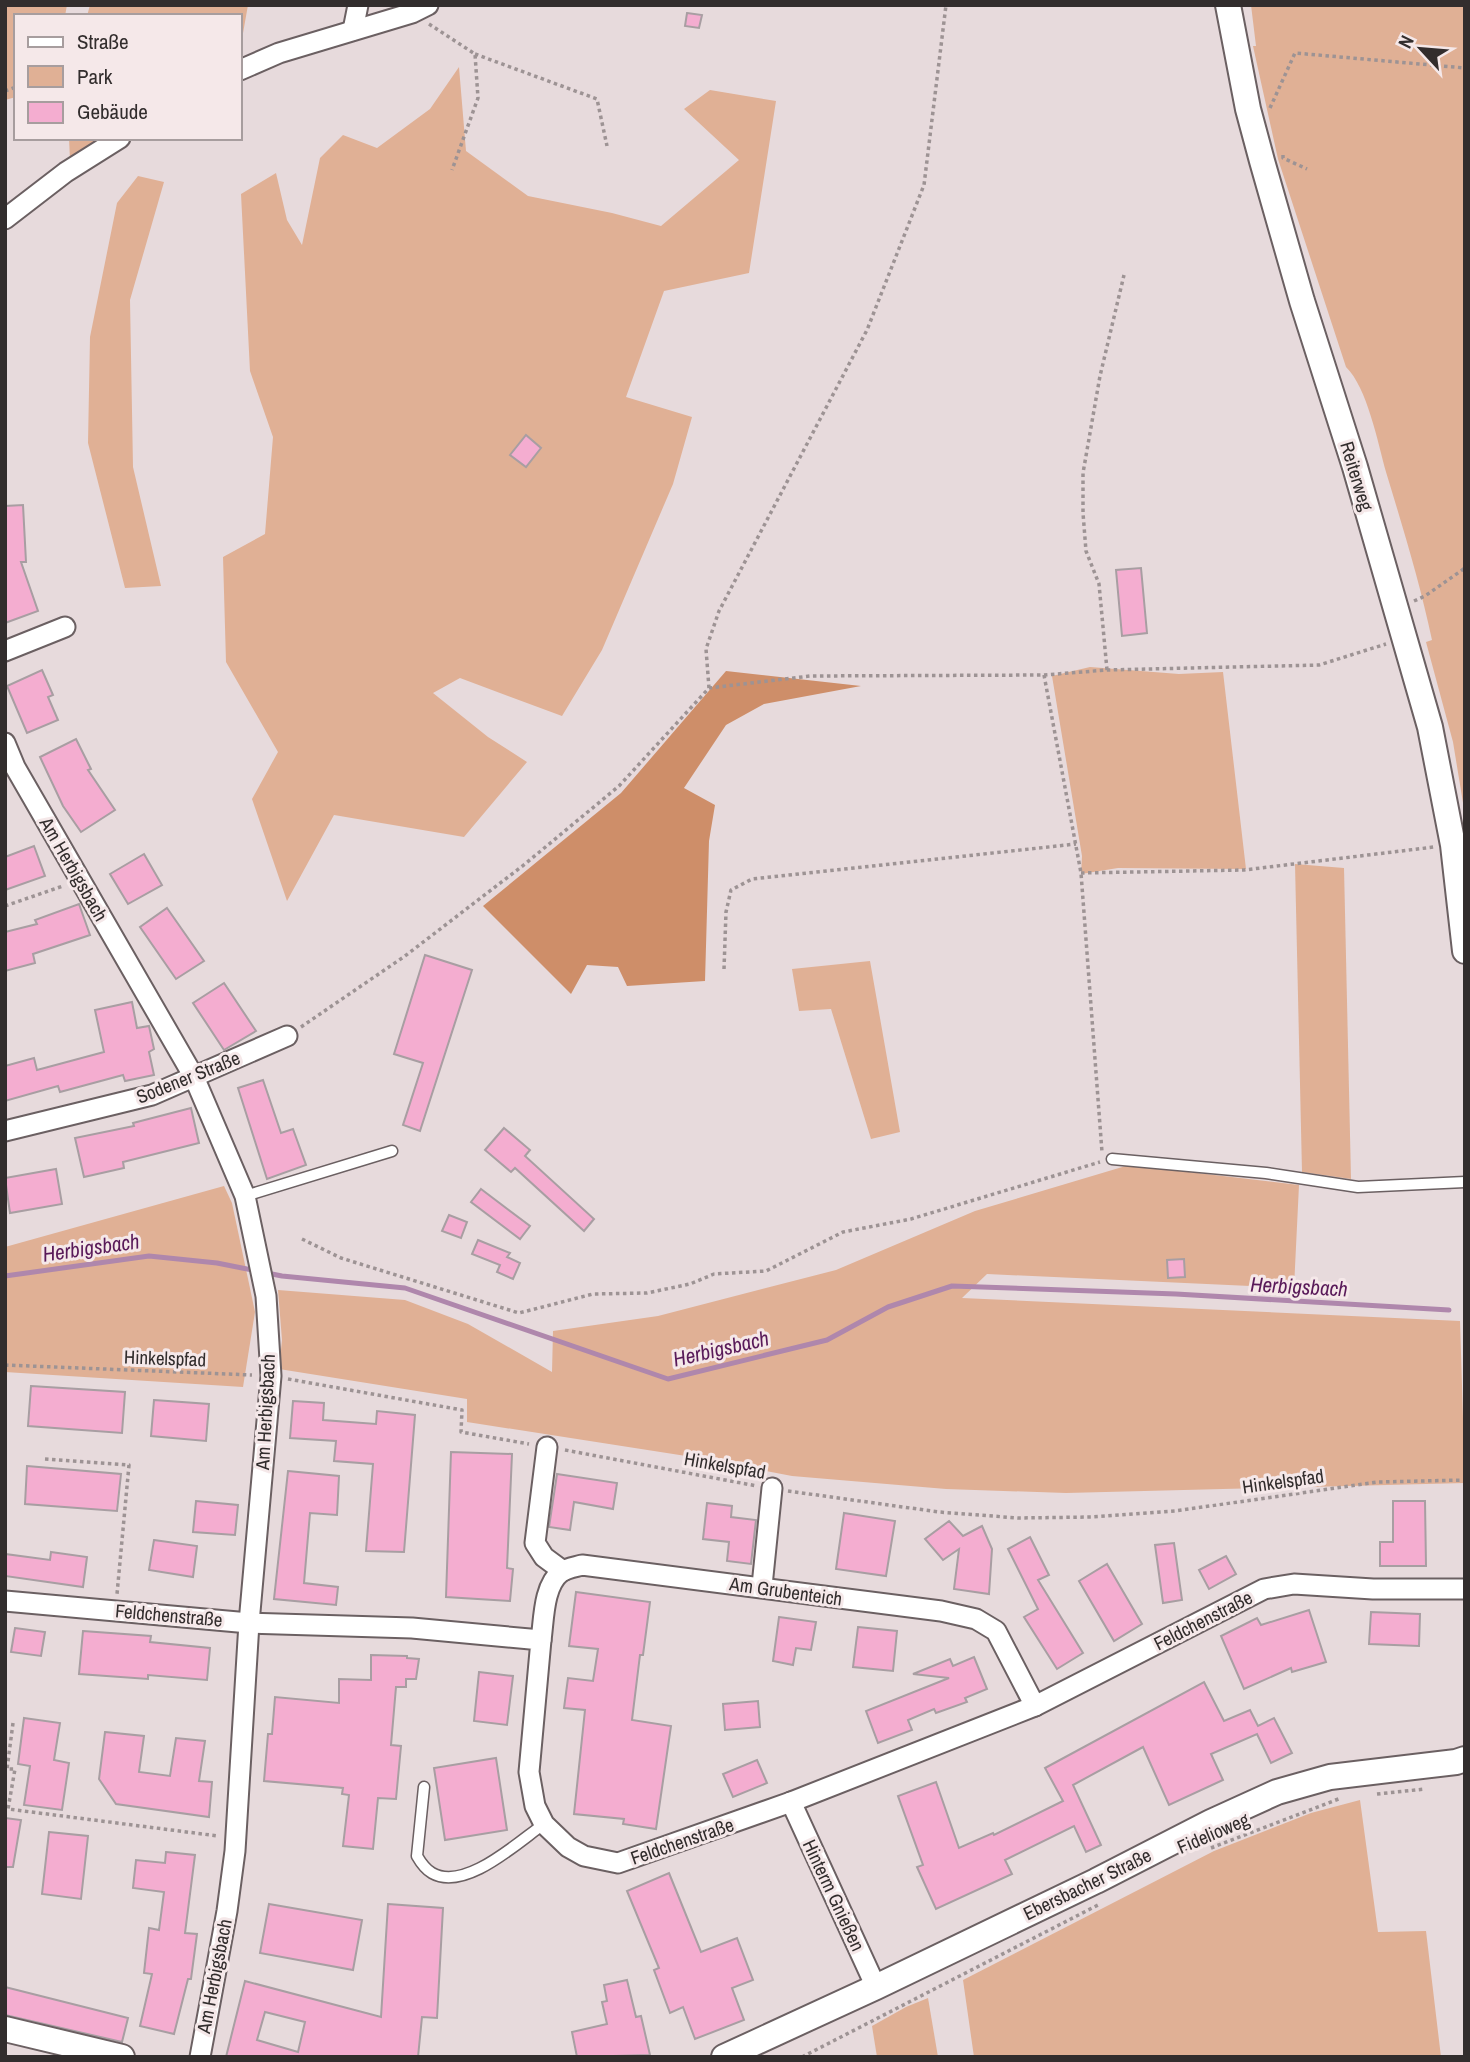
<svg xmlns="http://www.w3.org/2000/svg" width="1470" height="2062" viewBox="0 0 1470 2062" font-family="'Archivo Narrow',sans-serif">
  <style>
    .green { fill: #e0b095 }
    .forest { fill: #ce8e69 }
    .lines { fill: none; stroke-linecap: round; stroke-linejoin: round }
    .stream { stroke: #af87ac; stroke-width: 5 }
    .building { fill: #f4add0; stroke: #a89ea2; stroke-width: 2; fill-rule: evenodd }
    .service-casing { stroke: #6b6062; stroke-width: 13 }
    .minor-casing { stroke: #6b6062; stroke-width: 23 }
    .tertiary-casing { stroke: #6b6062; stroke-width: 28 }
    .path { stroke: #9d9394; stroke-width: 3.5; stroke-dasharray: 3.5 3.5; stroke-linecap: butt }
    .service { stroke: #fff; stroke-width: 10 }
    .minor { stroke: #fff; stroke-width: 19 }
    .tertiary { stroke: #fff; stroke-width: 24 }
    .labels { text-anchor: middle; stroke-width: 6; stroke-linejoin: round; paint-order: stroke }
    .street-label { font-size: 19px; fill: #322d2d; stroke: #f5e8e9 }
    .water-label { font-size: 21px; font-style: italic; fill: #591a59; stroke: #f5e8e9 }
  </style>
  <rect width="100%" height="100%" fill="#e7dadc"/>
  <!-- green -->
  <g class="green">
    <path d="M5,5H67L65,16H16V97L5,100Z"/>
    <path d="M90,5H248L240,50V16H87Z"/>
    <path d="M1251,5H1465V815L1453,742L1426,642L1432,640C1420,583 1403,528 1386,472C1378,443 1367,387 1346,367L1278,159L1253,46H1256Z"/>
    <path d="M459,67L466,151L528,196L612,213L661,226L739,160L684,109L710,90L776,101L749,273L664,291L626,397L692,417L673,484L602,650L562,716L460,678L433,693L488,737L527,762L464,837L334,815L287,901L252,799L278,752L226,662L223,557L265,534L273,437L250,371L241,194L276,173L287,220L302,245L320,158L343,135L377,148L430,109Z"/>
    <path d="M69,138H106L70,160Z"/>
    <path d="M138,176L164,182L130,300L133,467L161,586L125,588L88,443L90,337L117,203Z"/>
    <path d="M1090,667L1179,674L1223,672L1246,869L1118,868L1081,874L1082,856L1052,676Z"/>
    <path d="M1295,864L1344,868L1351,1179L1302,1172Z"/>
    <path d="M870,961L900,1132L871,1139L831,1009L799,1011L792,969Z"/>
    <path d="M1129,1165L1299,1185L1294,1288L987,1274L962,1298L1460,1321L1465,1483L1066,1493L946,1489L792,1476L686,1456L467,1422V1399L279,1369L282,1340L278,1290L405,1300L468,1324L552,1372L553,1331L658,1316L836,1270L975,1211Z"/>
    <path d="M224,1186L232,1203L255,1312L243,1387L5,1372V1247Z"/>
    <path d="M1360,1800L1378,1932L1426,1931L1441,2057H974L963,1980L1214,1851L1311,1813Z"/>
    <path d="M928,1998L938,2057H877L872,2026L906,2007Z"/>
  </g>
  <!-- forest -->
  <path class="forest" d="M726,671L861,686L764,704L726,725L684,788L715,805L709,841L705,981L627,986L618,967L587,965L571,994L483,906L621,793Z"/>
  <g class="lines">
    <!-- stream -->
    <path class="stream" d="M5,1276L149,1256L217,1263L282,1276L405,1288L668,1379L827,1340L888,1307L952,1286L1176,1294L1449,1310"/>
  </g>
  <!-- building -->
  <g class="building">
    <path d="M687,13L702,15L699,28L685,26Z"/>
    <path d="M526,435L541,448L526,467L510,455Z"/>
    <path d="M23,505L26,562H21L38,611L5,623V506Z"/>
    <path d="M1141,568L1147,633L1122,636L1116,570Z"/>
    <path d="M42,670L53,695L48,697L58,720L27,733L7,686Z"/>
    <path d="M76,739L91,769L88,770L115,810L81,832L63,806L40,757Z"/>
    <path d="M34,846L45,876L5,890V857Z"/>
    <path d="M144,854L162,885L128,904L110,874Z"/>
    <path d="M79,904L90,935L33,954L35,963L5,971V932L37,924L35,920Z"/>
    <path d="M167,908L204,961L176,979L140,927Z"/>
    <path d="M425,955L472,970L420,1131L403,1125L423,1063L394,1054Z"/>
    <path d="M224,983L256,1031L224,1050L193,1003Z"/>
    <path d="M132,1002L137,1028L149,1026L154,1049L149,1052L154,1075L125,1081L123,1075L60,1092L58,1086L5,1101V1066L34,1058L37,1070L104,1052L95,1010Z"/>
    <path d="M263,1080L281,1133L293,1129L306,1165L267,1179L238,1088Z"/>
    <path d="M191,1108L199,1143L123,1162L124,1168L84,1177L75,1138L134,1126L133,1123Z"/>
    <path d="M504,1128L530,1150L525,1156L594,1219L584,1231L515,1168L511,1172L485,1150Z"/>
    <path d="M56,1169L62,1204L10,1213L5,1178Z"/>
    <path d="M481,1189L530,1226L520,1239L471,1202Z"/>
    <path d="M449,1215L467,1222L461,1238L442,1231Z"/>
    <path d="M478,1240L510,1253L507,1257L520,1263L513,1279L497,1272L500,1265L472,1254Z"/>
    <path d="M1184,1259L1185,1277L1168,1278L1167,1260Z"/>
    <path d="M31,1386L125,1392L122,1433L28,1426Z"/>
    <path d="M154,1400L209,1404L206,1441L151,1436Z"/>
    <path d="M293,1401L324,1403L323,1420L376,1424L377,1411L415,1415L404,1552L366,1551L373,1464L334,1461L336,1441L290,1438Z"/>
    <path d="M451,1452L512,1454L507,1568L513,1569L510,1601L446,1597Z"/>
    <path d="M27,1466L121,1474L117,1511L25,1504Z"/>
    <path d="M288,1471L339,1476L337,1515L310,1513L304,1583L338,1587L336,1605L274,1599Z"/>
    <path d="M557,1474L617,1483L613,1509L574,1502L570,1530L549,1527Z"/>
    <path d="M196,1501L238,1505L235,1535L193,1532Z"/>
    <path d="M1393,1501H1425L1426,1566H1380V1542H1393Z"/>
    <path d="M707,1503L732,1506L731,1517L756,1520L751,1564L727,1561L729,1542L703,1539Z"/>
    <path d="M844,1513L895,1521L886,1576L836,1569Z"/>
    <path d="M949,1521L963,1536L982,1526L992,1549L989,1594L954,1589L959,1549L943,1560L925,1539Z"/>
    <path d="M1030,1537L1049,1575L1038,1580L1083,1653L1057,1669L1024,1617L1038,1609L1008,1549Z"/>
    <path d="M154,1540L197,1546L193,1577L149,1570Z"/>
    <path d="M1174,1543L1182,1600L1163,1603L1155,1545Z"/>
    <path d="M51,1552L87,1557L83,1587L5,1576V1554L50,1560Z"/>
    <path d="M1226,1556L1236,1574L1209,1589L1199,1570Z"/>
    <path d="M1107,1564L1142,1624L1114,1641L1079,1581Z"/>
    <path d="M576,1592L650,1602L643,1655H640L632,1720L671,1726L656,1829L623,1824L624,1819L574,1814L585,1710L564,1708L568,1678L593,1681L598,1649L569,1646Z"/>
    <path d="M1309,1610L1326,1662L1292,1672L1291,1668L1244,1689L1221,1636L1257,1618L1261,1625Z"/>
    <path d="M1371,1612L1420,1614L1419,1646L1369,1644Z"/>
    <path d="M779,1617L816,1622L811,1650L796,1648L793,1665L773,1661Z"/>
    <path d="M858,1627L897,1631L893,1671L853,1667Z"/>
    <path d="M15,1628L45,1632L41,1656L11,1652Z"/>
    <path d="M83,1631L151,1636L150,1642L210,1648L207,1680L148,1675V1679L79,1674Z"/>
    <path d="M371,1655L407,1656V1658L419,1659L416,1679H406V1687H396L391,1745L401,1746L396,1799L378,1798L373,1849L343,1846L349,1795L342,1794L343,1788L264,1781L268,1734H272L275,1697L339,1703V1679L371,1680Z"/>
    <path d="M974,1657L987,1689L965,1698L967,1702L936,1713L934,1709L908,1720L912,1730L878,1743L866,1711L949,1678L913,1674L950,1659L953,1666Z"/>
    <path d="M479,1672L513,1676L507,1725L474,1721Z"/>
    <path d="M1204,1682L1224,1721L1250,1710L1258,1726L1274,1718L1292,1753L1271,1763L1257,1734L1211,1754L1223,1780L1169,1805L1143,1747L1073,1785L1101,1845L1086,1852L1074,1826L1005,1860L1012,1874L936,1909L917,1867L923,1865L898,1796L936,1782L959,1848L993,1833L994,1835L1063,1801L1045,1768Z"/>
    <path d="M758,1701L760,1727L725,1730L723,1704Z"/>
    <path d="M24,1718L60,1723L54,1760L69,1763L62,1810L24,1805L30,1766L18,1764Z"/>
    <path d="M105,1732L144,1736L139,1772L170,1776L176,1738L205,1741L199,1781L212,1782L209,1817L116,1804L99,1779Z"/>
    <path d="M496,1758L507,1830L445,1840L434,1768Z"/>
    <path d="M757,1760L767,1783L733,1797L723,1774Z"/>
    <path d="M5,1818L21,1820L13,1867H5Z"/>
    <path d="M49,1832L88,1836L81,1899L42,1894Z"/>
    <path d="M166,1852L195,1855L185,1933L197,1934L191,1979H188L174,2034L140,2026L152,1974L144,1973L149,1928L159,1930L164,1892L133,1888L136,1860L165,1863Z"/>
    <path d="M669,1873L701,1952L737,1938L753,1980L732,1988L744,2020L695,2039L683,2007L670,2013L654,1970L659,1968L627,1891Z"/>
    <path d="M269,1904L362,1920L353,1970L260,1953Z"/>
    <path d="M388,1904L443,1908L437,2018L422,2017L418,2057H226L245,1981L381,2017ZM265,2012L305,2022L298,2052L257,2040Z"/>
    <path d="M627,1980L636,2017L641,2016L650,2055L577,2057L572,2032L607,2024L602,2002L607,2001L604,1985Z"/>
    <path d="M5,1987L128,2018L122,2042L5,2015Z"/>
  </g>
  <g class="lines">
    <defs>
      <g id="service">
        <path d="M1112,1159L1266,1173L1358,1187L1465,1182"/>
        <path d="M245,1196L392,1151"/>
        <path d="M424,1787L417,1856C421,1863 425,1869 432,1873C465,1892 518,1842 544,1824"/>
      </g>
      <g id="minor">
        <path d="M353,30L358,5"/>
        <path d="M240,70L279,53L412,13L428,5"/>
        <path d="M5,219L66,172L120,138"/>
        <path d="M5,651L65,627"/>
        <path d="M5,743L15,767L194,1077L245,1196L266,1296L271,1376L249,1623L235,1851L227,1911L200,2057"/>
        <path d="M5,1131L152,1095L287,1036"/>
        <path d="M547,1447L535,1543L544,1557L563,1571"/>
        <path d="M762,1586L772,1488"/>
        <path d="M5,1601L249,1623L412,1628L541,1640L529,1772L535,1806L544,1824L568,1847L584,1856L618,1863L791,1802L1035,1706L1264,1589L1294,1584L1373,1589H1465"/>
        <path d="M541,1640C544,1620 543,1586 561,1572C567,1568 575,1567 582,1565L941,1611L976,1619L996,1631L1035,1706"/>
        <path d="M791,1802L876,1987"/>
      </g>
      <g id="tertiary">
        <path d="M1228,5L1248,109L1262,161L1302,301L1355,467L1430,727L1453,845L1465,951"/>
        <path d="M5,2029L122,2057"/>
        <path d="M724,2057L876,1987L1096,1881L1211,1822L1277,1792L1330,1777L1456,1762L1465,1759"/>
      </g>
    </defs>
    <!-- service casing -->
    <use href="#service" class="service-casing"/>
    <!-- minor casing -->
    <use href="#minor" class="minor-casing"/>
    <!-- tertiary casing -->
    <use href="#tertiary" class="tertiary-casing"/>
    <!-- path -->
    <g class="path">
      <path d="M429,24L475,54L478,98L452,170"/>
      <path d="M475,54L597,99L607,146"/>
      <path d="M5,91L16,87"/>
      <path d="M1270,108L1295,53L1465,68"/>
      <path d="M1283,155V158L1307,169"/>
      <path d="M1414,601L1425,596L1465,568"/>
      <path d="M1107,670L1099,584L1086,551L1083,513V473L1100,376L1124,275"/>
      <path d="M1044,675L1081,873L1102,1152"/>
      <path d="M709,688L706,649L719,611L867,330L924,185L946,5"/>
      <path d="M1081,873L1244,870L1434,847"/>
      <path d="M5,906L63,886"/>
      <path d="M724,969L726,912L731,890L752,879L1076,844"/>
      <path d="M301,1027L405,956L525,864L619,786L709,688L810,676L1044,675L1107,670L1319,665L1386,644"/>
      <path d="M302,1239L341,1258L519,1313L593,1294L647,1293L690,1284L714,1274L766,1271L843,1232L911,1219L1100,1162"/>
      <path d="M5,1365L252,1375"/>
      <path d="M288,1379L462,1410L461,1432L529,1444"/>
      <path d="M565,1450L757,1486"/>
      <path d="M45,1459L129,1465L117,1594"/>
      <path d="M788,1491L939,1512L1018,1518L1091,1517L1175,1511L1378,1482L1465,1480"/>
      <path d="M13,1723L7,1769H15L8,1809L218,1836"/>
      <path d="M1377,1794L1425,1789"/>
      <path d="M1211,1848L1341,1798"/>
      <path d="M802,2057L1098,1905"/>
    </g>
    <!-- service -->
    <use href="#service" class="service"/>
    <!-- minor -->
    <use href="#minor" class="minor"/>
    <!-- tertiary -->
    <use href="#tertiary" class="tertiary"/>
  </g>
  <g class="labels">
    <!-- street labels -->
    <g class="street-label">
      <text transform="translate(1357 476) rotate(73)" y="7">Reiterweg</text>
      <text transform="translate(74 869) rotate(60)" y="7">Am Herbigsbach</text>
      <text transform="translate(188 1077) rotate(-22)" y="7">Sodener Straße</text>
      <text transform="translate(165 1358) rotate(2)" y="7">Hinkelspfad</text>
      <text transform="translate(265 1412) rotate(-87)" y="7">Am Herbigsbach</text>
      <text transform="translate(725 1465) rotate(10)" y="7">Hinkelspfad</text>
      <text transform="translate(1283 1481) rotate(-8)" y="7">Hinkelspfad</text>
      <text transform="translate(786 1591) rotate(8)" y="7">Am Grubenteich</text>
      <text transform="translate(169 1615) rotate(5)" y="7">Feldchenstraße</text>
      <text transform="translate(1203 1620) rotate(-27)" y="7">Feldchenstraße</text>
      <text transform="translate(1213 1833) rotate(-23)" y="7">Fidelioweg</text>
      <text transform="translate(682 1841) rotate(-19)" y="7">Feldchenstraße</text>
      <text transform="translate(1087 1884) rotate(-26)" y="7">Ebersbacher Straße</text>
      <text transform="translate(834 1895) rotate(65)" y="7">Hinterm Gnießen</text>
      <text transform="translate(214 1976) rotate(-79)" y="7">Am Herbigsbach</text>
    </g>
    <!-- water labels -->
    <g class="water-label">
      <text transform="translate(91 1248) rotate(-8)" y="7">Herbigsbach</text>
      <text transform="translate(1299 1287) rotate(3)" y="7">Herbigsbach</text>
      <text transform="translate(721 1349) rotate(-13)" y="7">Herbigsbach</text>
    </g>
  </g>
  <!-- border -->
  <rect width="1470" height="2062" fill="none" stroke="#322d2d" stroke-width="14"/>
  <!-- legend -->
  <rect x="14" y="14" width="228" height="126" fill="#f5e8e9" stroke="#a79d9e" stroke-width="2"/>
  <rect x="28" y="37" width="35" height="10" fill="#ffffff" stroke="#a79d9e" stroke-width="2"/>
  <text x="77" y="49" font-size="21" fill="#322d2d">Straße</text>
  <rect x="28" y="66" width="35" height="21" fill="#e0b095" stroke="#a79d9e" stroke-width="2"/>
  <text x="77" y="84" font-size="21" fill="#322d2d">Park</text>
  <rect x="28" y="102" width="35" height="21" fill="#f4add0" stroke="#a79d9e" stroke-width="2"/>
  <text x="77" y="119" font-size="21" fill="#322d2d">Gebäude</text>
  <!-- north arrow -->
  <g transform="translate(1421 49) rotate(296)" stroke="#f5e8e9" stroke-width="5" paint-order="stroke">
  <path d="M0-5L12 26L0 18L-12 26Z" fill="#322d2d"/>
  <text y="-10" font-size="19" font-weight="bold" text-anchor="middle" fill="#322d2d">N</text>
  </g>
</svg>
